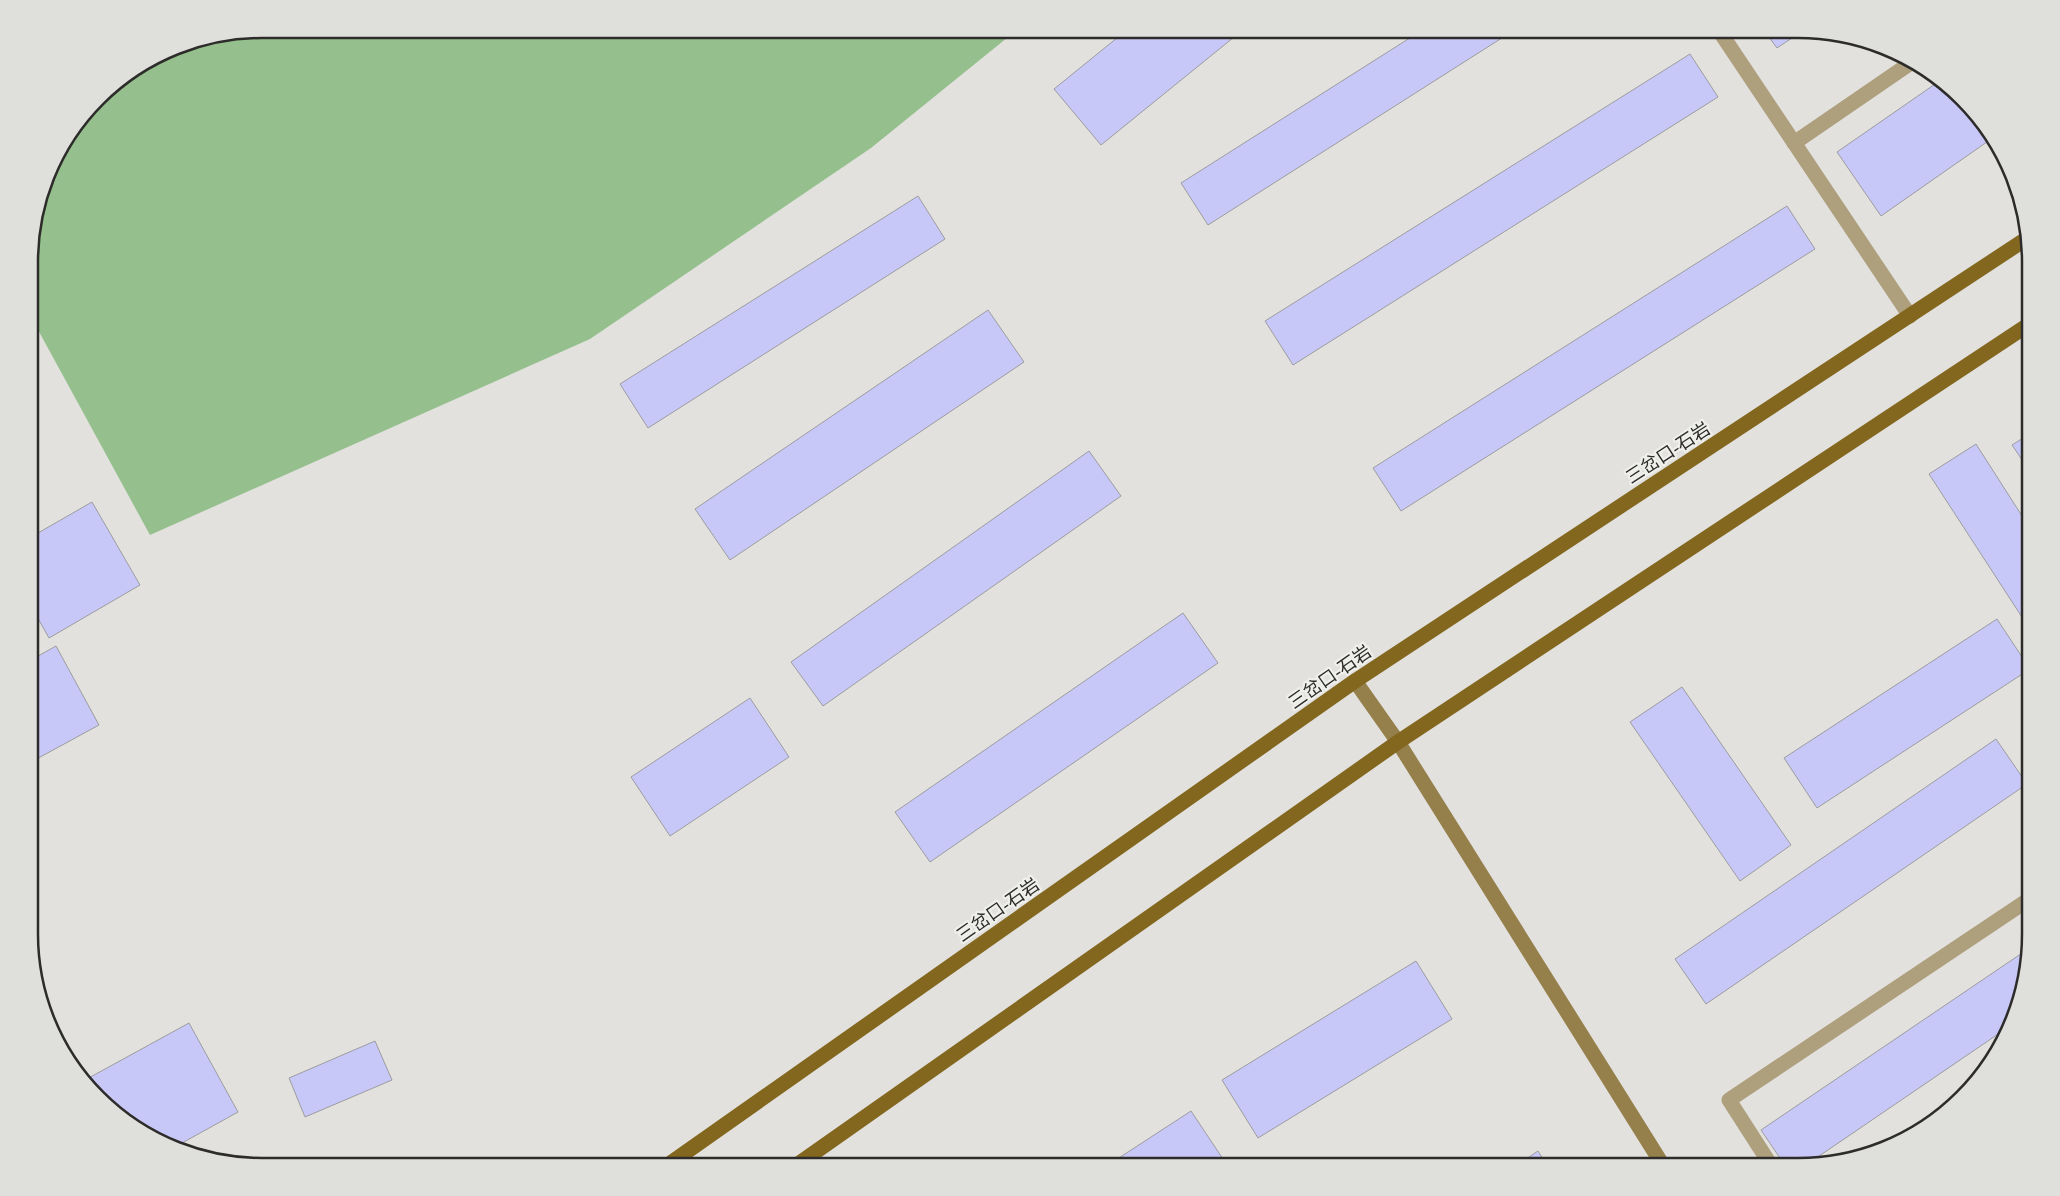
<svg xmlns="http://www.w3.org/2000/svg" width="2060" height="1196" viewBox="0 0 2060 1196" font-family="'Times New Roman','Noto Sans SC',serif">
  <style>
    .green { fill: #95c08d }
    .building { fill: #c8c8f8; stroke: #9c9c9f }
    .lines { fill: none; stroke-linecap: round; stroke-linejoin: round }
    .lane { stroke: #ae9f7d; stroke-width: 15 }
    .secondary { stroke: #957f4b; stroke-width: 15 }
    .primary { stroke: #83671f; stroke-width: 15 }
    .labels { text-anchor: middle; stroke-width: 4.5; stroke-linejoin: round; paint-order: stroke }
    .street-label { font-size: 18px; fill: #2d2c2b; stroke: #efefeb }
    .rim { fill: none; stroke: #2d2c2b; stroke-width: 2.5 }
  </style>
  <rect width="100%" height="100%" fill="#e2e1de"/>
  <!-- green -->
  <path class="green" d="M262,29H1018L871,148L590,339L150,535L31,317V232L53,158L108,87L173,46Z"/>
  <!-- building -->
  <g class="building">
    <path d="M1128,29H1244L1101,145L1054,89Z"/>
    <path d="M1424,29H1516L1208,225L1181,183Z"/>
    <path d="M1763,29H1799L1804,30L1777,48Z"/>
    <path d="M1690,54L1718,97L1293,365L1265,321Z"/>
    <path d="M1938,82L1992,133L1994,137L1881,216L1837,152Z"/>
    <path d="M918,196L945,239L648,428L620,384Z"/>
    <path d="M1787,206L1815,249L1401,511L1373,468Z"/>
    <path d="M988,310L1024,362L730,560L695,509Z"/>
    <path d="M2031,433V473L2012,445Z"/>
    <path d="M1976,444L2031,530V631L1929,474Z"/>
    <path d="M1089,451L1121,496L823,706L791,662Z"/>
    <path d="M92,502L140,585L49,638L31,606V537Z"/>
    <path d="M1183,613L1218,663L930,862L895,812Z"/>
    <path d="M1997,619L2030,669L1817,808L1784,758Z"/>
    <path d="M56,646L99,725L31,762V660Z"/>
    <path d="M1682,687L1791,845L1740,881L1630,722Z"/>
    <path d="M750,698L789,757L670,836L631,777Z"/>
    <path d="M1996,739L2027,784L1706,1004L1675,959Z"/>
    <path d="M2031,947L2007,1028L1803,1167H1786L1761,1130Z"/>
    <path d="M1416,961L1452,1019L1258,1138L1222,1080Z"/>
    <path d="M189,1023L238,1112L173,1148L145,1136L85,1080Z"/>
    <path d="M375,1041L392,1080L305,1117L289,1078Z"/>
    <path d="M1191,1111L1223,1159L1210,1167H1105Z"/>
    <path d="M1538,1151L1548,1167H1514Z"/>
  </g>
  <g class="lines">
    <!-- lane -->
    <g class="lane">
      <path d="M1718,29L1910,316"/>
      <path d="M1794,143L1915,60"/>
      <path d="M1772,1167L1729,1100L2031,898"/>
    </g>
    <!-- secondary -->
    <path class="secondary" d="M1355,681L1398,742L1664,1167"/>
    <!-- primary -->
    <g class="primary">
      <path d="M665,1167L1355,681L2029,237"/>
      <path d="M794,1167L1398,742L2031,323"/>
    </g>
  </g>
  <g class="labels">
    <!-- street labels -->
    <g class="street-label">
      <text transform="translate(1668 453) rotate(-33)" y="6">三岔口-石岩</text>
      <text transform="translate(1330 677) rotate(-35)" y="6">三岔口-石岩</text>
      <text transform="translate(998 910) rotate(-35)" y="6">三岔口-石岩</text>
    </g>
  </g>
  <!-- crop -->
  <path d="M0 0H2060V1196H0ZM262 38H1798A224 224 0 0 1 2022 262V934A224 224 0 0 1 1798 1158H262A224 224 0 0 1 38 934V262A224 224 0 0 1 262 38Z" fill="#dfdfdc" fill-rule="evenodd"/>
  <path class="rim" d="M262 38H1798A224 224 0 0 1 2022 262V934A224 224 0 0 1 1798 1158H262A224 224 0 0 1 38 934V262A224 224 0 0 1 262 38Z"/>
</svg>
